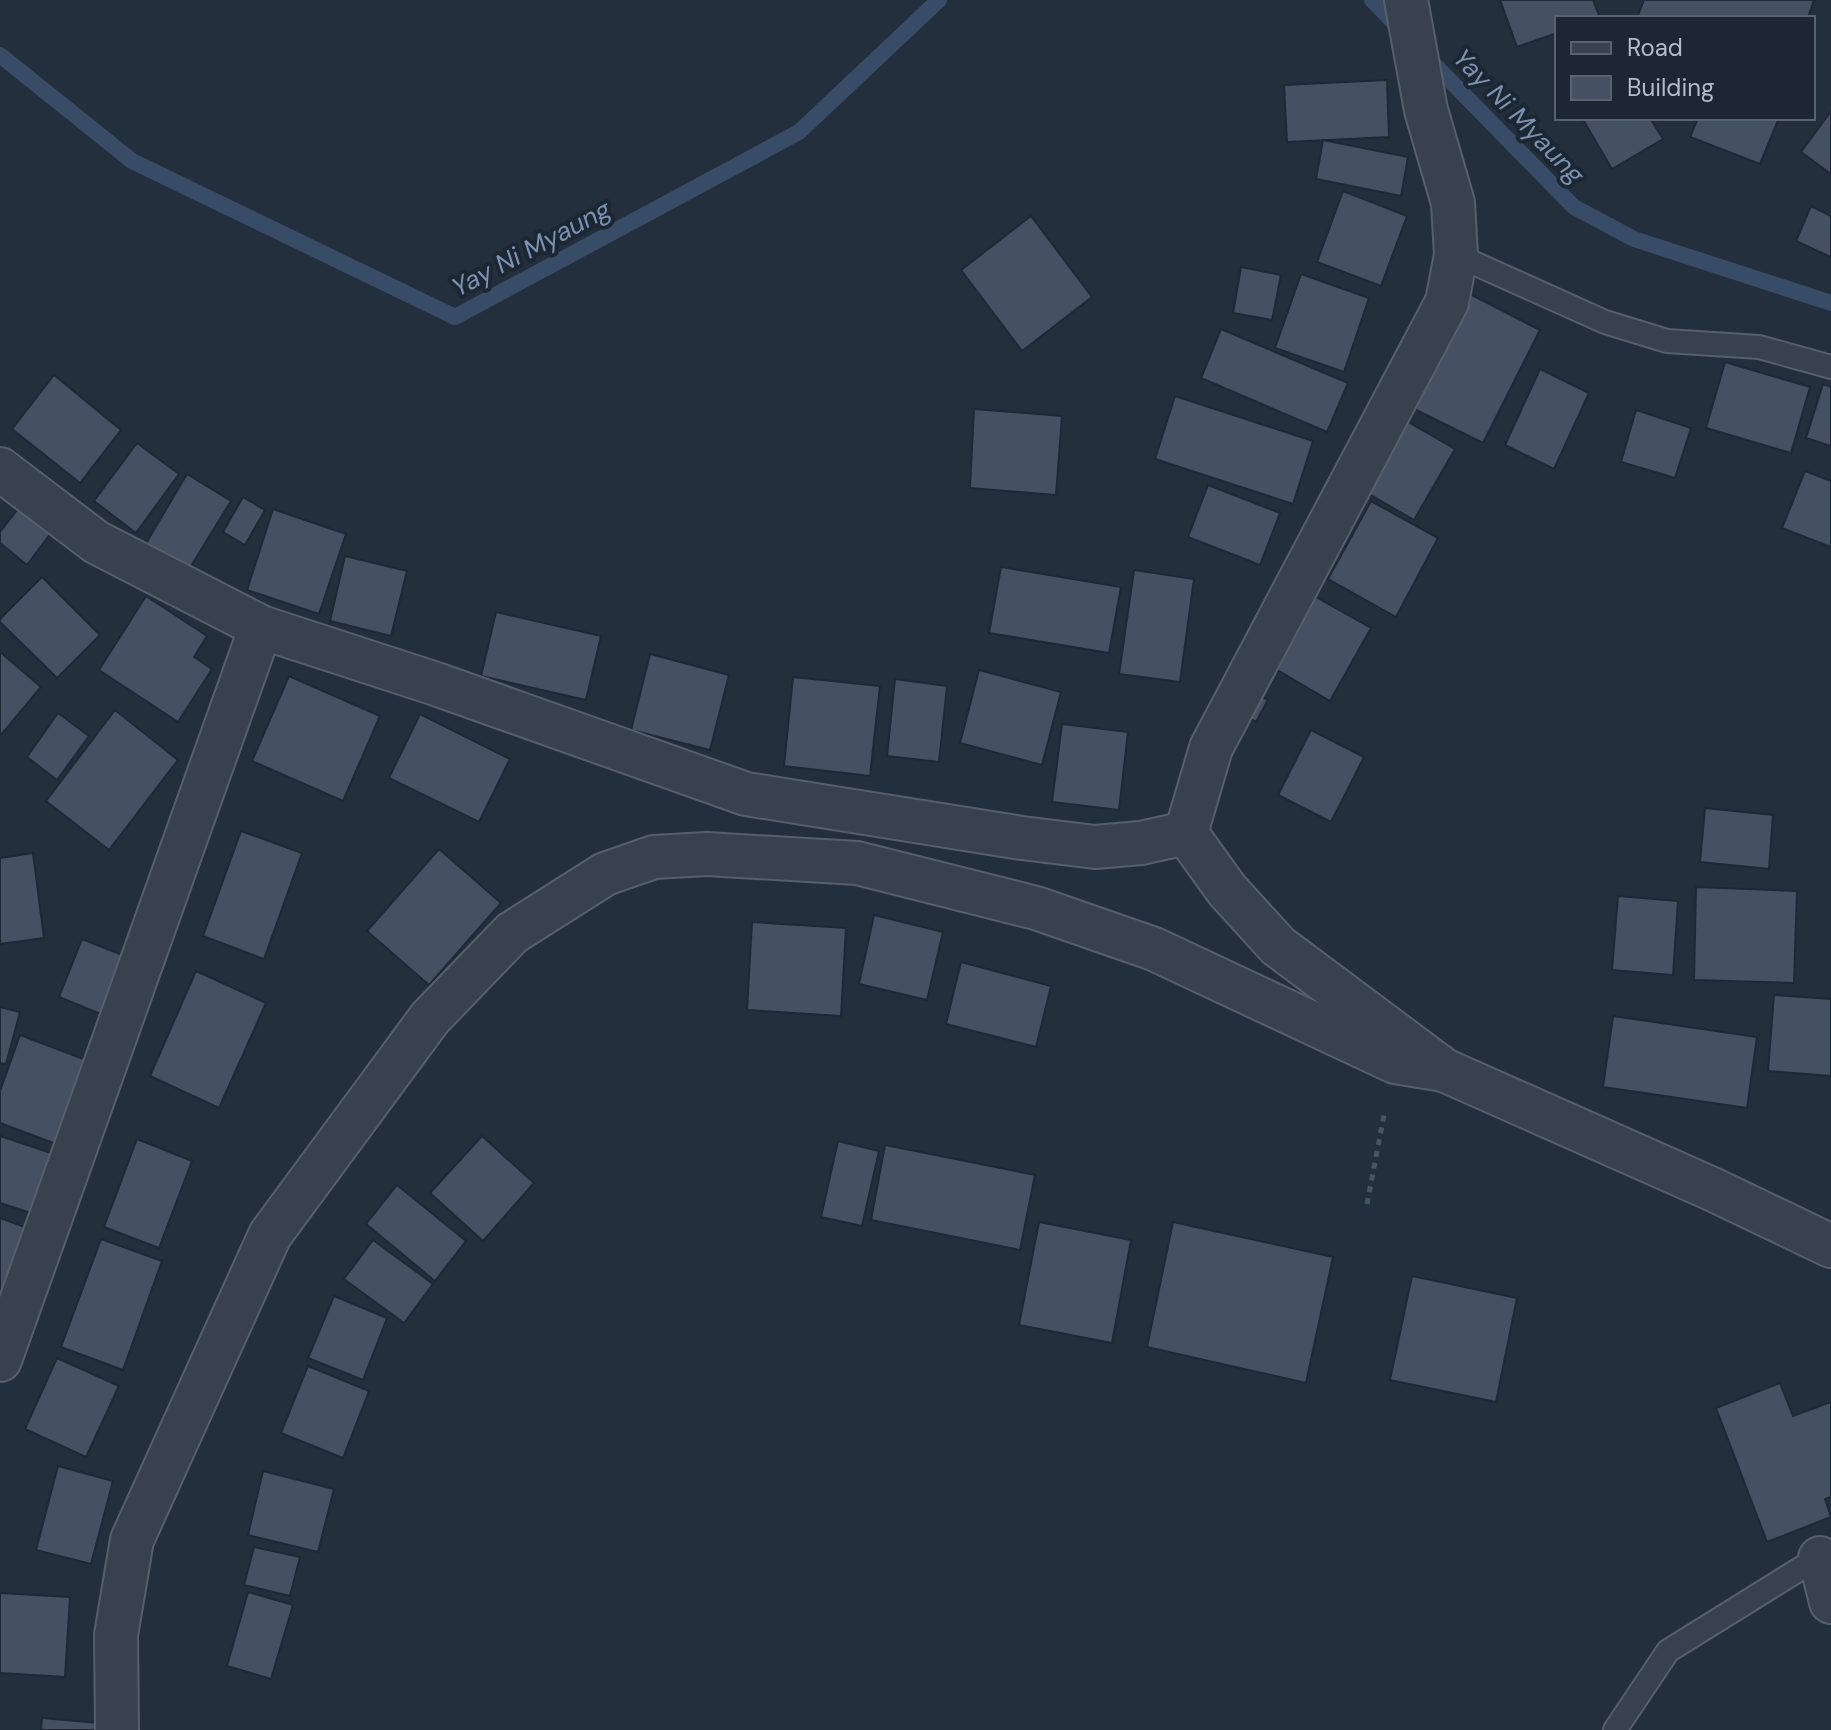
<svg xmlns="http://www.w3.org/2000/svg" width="1831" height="1730" viewBox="0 0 1831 1730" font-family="'DM Sans',sans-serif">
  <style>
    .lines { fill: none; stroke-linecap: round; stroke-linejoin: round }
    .stream { stroke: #394c67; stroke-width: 16 }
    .building { fill: #455162; stroke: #1f2835; stroke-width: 2 }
    .service-casing { stroke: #565f6c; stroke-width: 26 }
    .minor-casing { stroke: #565f6c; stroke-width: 46 }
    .path { stroke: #44595c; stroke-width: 5; stroke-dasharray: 6 6; stroke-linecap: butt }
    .service { stroke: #38414e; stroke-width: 22 }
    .minor { stroke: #38414e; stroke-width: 42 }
    .labels { text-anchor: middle; stroke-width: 8; stroke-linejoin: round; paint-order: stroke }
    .water-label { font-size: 26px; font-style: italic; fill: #7c92b1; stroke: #1d2633 }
  </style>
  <rect width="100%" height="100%" fill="#242f3e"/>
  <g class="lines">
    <!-- stream -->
    <g class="stream">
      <path d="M1372,0L1402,31"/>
      <path d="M0,55L132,161L455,317L799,132L939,0"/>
      <path d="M1426,56L1574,207L1634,239L1831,303"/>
    </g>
  </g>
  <!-- building -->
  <g class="building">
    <path d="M1500,0H1593L1600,18H1557V33L1517,47Z"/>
    <path d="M1644,0H1814L1808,18H1637Z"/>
    <path d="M1387,80L1389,137L1287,142L1284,85Z"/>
    <path d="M1831,111V174L1801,152Z"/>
    <path d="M1582,118H1650L1663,139L1612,169Z"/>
    <path d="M1698,118H1779L1760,164L1690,137Z"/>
    <path d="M1323,140L1408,157L1401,196L1316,179Z"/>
    <path d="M1343,191L1407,216L1381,286L1317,262Z"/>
    <path d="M1811,206L1831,216V257L1796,241Z"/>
    <path d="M1031,216L1092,297L1022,351L961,270Z"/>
    <path d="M1241,267L1281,275L1272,320L1233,313Z"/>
    <path d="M1301,274L1369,298L1344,372L1275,348Z"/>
    <path d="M1466,292L1540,330L1483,443L1408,406Z"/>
    <path d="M1221,329L1348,383L1327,432L1201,378Z"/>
    <path d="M1725,362L1810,387L1791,453L1706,428Z"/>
    <path d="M1540,369L1589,393L1554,469L1505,445Z"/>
    <path d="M54,375L121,430L80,483L12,429Z"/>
    <path d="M1823,384L1831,387V446L1806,438Z"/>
    <path d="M1175,396L1313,441L1293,504L1155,459Z"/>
    <path d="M974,409L1062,416L1056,495L970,488Z"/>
    <path d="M1636,410L1691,428L1675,478L1621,462Z"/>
    <path d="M1403,419L1455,449L1414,520L1362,490Z"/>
    <path d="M137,443L179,474L136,533L94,501Z"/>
    <path d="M1805,471L1831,481V547L1782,528Z"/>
    <path d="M187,474L231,501L188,571L145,545Z"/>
    <path d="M1208,485L1280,513L1260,565L1188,537Z"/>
    <path d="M243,497L265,510L245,545L223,532Z"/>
    <path d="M1371,501L1438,538L1396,617L1328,579Z"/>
    <path d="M18,509L50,534L27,565L0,543V532Z"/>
    <path d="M273,509L346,534L319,614L247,590Z"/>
    <path d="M345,556L407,571L391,636L330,621Z"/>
    <path d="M1001,567L1121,587L1109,653L989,633Z"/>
    <path d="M1134,570L1194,579L1180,682L1119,674Z"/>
    <path d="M42,577L100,635L57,678L0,622V619Z"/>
    <path d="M146,596L207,636L194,657L212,669L178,722L99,670Z"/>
    <path d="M1314,596L1371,628L1330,701L1274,668Z"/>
    <path d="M496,612L601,636L586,700L481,676Z"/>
    <path d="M0,652L41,687L0,736Z"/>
    <path d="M650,654L729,675L710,750L631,730Z"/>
    <path d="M979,670L1061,692L1042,765L960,743Z"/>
    <path d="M289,676L380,716L343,801L252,761Z"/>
    <path d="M793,677L880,686L870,776L784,766Z"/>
    <path d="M895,679L947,686L939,762L887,756Z"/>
    <path d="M1248,689L1268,700L1256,722L1236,711Z"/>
    <path d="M115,710L178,760L109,850L46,801Z"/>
    <path d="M58,713L89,736L57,780L27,757Z"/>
    <path d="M420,714L510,759L479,822L389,778Z"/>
    <path d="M1062,724L1128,732L1119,810L1052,802Z"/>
    <path d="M1311,730L1364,757L1331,822L1278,795Z"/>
    <path d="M1705,808L1773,815L1769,869L1700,862Z"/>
    <path d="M241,831L302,853L264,959L203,936Z"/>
    <path d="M439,849L501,903L429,985L367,931Z"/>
    <path d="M33,853L44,938L0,944V858Z"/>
    <path d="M1696,887L1797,891L1794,983L1694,980Z"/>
    <path d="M1618,896L1678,901L1673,975L1612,970Z"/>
    <path d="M874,915L943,932L927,1000L859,984Z"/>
    <path d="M752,922L846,928L841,1016L747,1010Z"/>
    <path d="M82,939L127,957L103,1015L59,997Z"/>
    <path d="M961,962L1051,986L1036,1047L946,1024Z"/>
    <path d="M196,971L266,1003L219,1108L150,1076Z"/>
    <path d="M1774,995L1831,999V1076L1768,1071Z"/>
    <path d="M0,1007L20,1012L6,1064L0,1063Z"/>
    <path d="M1613,1016L1757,1037L1747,1108L1603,1087Z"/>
    <path d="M20,1035L89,1061L59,1145L0,1123V1091Z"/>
    <path d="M0,1136L60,1156L40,1216L0,1203Z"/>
    <path d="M482,1136L534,1183L483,1241L430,1193Z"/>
    <path d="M137,1139L192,1161L159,1248L104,1227Z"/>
    <path d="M838,1141L879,1151L862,1226L821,1217Z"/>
    <path d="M885,1145L1035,1175L1020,1250L871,1220Z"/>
    <path d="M397,1185L466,1241L435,1281L366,1224Z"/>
    <path d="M0,1218L33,1230L0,1312Z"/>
    <path d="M1039,1222L1131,1240L1112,1343L1019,1325Z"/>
    <path d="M1173,1222L1333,1257L1306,1383L1147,1347Z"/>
    <path d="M101,1239L162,1261L123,1370L61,1347Z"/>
    <path d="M373,1240L433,1284L404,1323L344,1279Z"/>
    <path d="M1412,1276L1517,1298L1496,1402L1390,1380Z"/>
    <path d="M334,1296L387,1318L363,1380L308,1358Z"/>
    <path d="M57,1358L119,1386L86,1457L25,1429Z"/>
    <path d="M308,1366L369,1391L343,1458L281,1433Z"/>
    <path d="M1780,1383L1793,1416L1831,1402V1497L1825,1499L1831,1517L1767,1542L1716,1408Z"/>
    <path d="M58,1466L113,1481L91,1564L36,1550Z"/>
    <path d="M263,1471L334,1489L318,1552L248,1535Z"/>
    <path d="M254,1547L300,1557L290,1596L244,1585Z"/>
    <path d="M248,1592L293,1605L271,1679L227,1666Z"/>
    <path d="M0,1593L70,1597L65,1677L0,1673Z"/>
    <path d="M42,1718L99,1723L98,1730H41Z"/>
  </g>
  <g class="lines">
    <defs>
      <g id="service">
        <path d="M1456,255L1605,322L1667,341L1759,347L1831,367"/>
        <path d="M1615,1730L1668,1651L1824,1554"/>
      </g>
      <g id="minor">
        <path d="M1406,0L1426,110L1453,203L1456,255L1447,302L1211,748L1186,833L1227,890L1278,946L1444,1070L1712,1189L1831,1246"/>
        <path d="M0,469L96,542L261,627L436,684L746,794L1022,838L1095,847L1141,843L1186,833"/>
        <path d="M0,1360L261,627"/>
        <path d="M1820,1558L1831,1602"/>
        <path d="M117,1730L116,1635L132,1540L270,1235L430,1018L512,933L605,874L654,857L707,854L857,863L1036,908L1154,949L1395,1062L1444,1070"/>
      </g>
    </defs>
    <!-- service casing -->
    <use href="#service" class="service-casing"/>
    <!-- minor casing -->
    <use href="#minor" class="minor-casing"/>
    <!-- path -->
    <path class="path" d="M1367,1204L1385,1110"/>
    <!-- service -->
    <use href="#service" class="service"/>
    <!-- minor -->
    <use href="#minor" class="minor"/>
  </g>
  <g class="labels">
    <!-- water labels -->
    <g class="water-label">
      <text transform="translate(1519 116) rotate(46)" y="9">Yay Ni Myaung</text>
      <text transform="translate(531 248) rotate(-28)" y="9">Yay Ni Myaung</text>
    </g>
  </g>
  <!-- legend -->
  <rect x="1555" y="16" width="260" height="104" fill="#1d2633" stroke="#59626f" stroke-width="2"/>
  <rect x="1571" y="42" width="40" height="12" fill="#38414e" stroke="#59626f" stroke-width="2"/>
  <text x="1627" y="56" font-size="24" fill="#b4bcc9">Road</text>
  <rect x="1571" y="76" width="40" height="24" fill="#455162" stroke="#59626f" stroke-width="2"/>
  <text x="1627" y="96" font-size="24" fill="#b4bcc9">Building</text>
</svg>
